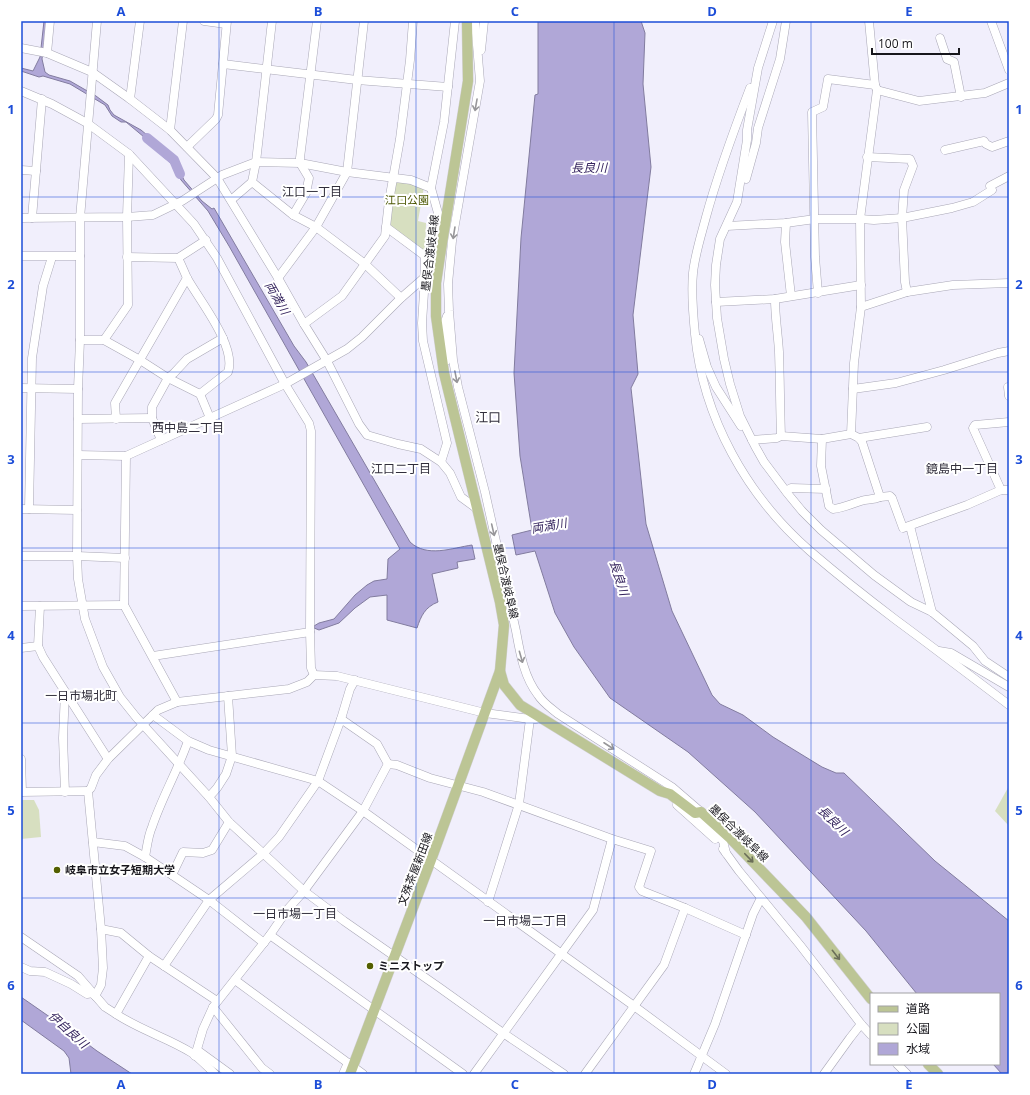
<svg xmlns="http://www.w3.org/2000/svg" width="1030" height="1095" viewBox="0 0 1030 1095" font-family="'Open Sans','Noto Sans JP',sans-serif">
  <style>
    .green { fill: #d7dfc0 }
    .water { fill: #b0a7d7; stroke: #827c9f }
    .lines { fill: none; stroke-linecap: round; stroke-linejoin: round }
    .river { stroke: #b0a7d7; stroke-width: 10 }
    .minor-casing { stroke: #a9a7b6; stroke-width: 9 }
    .major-casing { stroke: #d1d0d2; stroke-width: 11 }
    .minor { stroke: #fff; stroke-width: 8 }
    .major { stroke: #bcc595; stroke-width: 10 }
    .oneway { stroke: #979699 }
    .oneway2 { stroke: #6a6e58 }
    .grid { fill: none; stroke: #1d4ed8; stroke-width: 1; stroke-opacity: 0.55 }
    .poi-dot { fill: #535f00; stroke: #fff; stroke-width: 1.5 }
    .labels { text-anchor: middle; stroke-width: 4; stroke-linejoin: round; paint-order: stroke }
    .park-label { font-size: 11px; fill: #4d5805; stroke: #fff }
    .street-label { font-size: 11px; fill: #17161c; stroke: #fff }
    .poi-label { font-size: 11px; font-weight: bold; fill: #17161c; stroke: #fff; text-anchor: start }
    .water-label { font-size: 12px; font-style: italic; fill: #34235d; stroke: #fff }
    .neighbourhood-label { font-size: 12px; fill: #312e3b; stroke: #fff }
    .quarter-label { font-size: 13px; fill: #312e3b; stroke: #fff }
    .neatline { fill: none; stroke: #1d4ed8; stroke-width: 1.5 }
    .grid-label { font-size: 13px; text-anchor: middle; font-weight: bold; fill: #1d4ed8 }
  </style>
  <rect width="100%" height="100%" fill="#f1effc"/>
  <!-- green -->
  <g class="green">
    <path d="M395,180L424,187L418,221L426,223L425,252L389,227Z"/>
    <path d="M1009,786V826L995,811Z"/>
    <path d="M21,800H34L39,810L41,837L21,839Z"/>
  </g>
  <!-- water -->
  <g class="water">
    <path d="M44,21H47L45,43H44L42,59L45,72L49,75L70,81L96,96L108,105L110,110L114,115L141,130L153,140L162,151L176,163L184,180L202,201L212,209L214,208L294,346L306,362L410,542C427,558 452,548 472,545L475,559L457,562L458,568L432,574L438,602C425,607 421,616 417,628L387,620V595L370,597L355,608L339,623L319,630L314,628V626L319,623L334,619L355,595L367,585L374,581L387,579L388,559L400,549L229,246L208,211L181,180L174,166L159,153L150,142L126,122H121L112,116L105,105L70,84L43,76L39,77L21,71V68L33,71L40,57Z"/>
    <path d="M538,21H641L645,33L643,84L651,167L633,315L638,374L631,388L646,524L672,611L712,695L720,704L743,715L773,737L822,767L836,773H844L935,861L1009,921V1074H1002L993,1064H999V994H917L866,931L755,812L688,752L610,698L574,647L555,613L535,551L516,555L512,535L532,530L520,456L514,373L521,238L535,95L538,94Z"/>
    <path d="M21,997L70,1031L97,1051L132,1074H71L69,1058L64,1051L21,1020Z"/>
  </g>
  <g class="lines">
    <!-- river -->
    <path class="river" d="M147,138L174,160L180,174"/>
    <defs>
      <g id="minor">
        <path d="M97,21L80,218V340L78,389L77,556L78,579L85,619L103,667L120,697L136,717L209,797L229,822L304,891L344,921L440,988L503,1033L564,1074"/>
        <path d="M204,21L226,24"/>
        <path d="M272,21L256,162L252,182L293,215L316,227L365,264L401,298"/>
        <path d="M475,21L480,81L452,241L448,284L449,311L453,360L458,387L485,492L516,631C520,653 524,677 538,695C543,703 551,708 558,714L672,787L701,812L700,815L723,841L726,853"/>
        <path d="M773,21L758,68L747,130V140L737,202L720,239L716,265L715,285L717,318L724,359L730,384L740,416L755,446L764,462L788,494L802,511L821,530L874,575L911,602L932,612L973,646L985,661L1009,677"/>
        <path d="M991,21L1009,70"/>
        <path d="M940,38L947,59L954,62L961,97"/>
        <path d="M21,48L47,53L92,72L130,99L170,130L217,178L278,278L304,324L327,361L359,424L367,435L398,444L421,449L441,462L447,443L423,341L422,323L425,277"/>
        <path d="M481,50L484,21"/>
        <path d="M47,53L50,21"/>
        <path d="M223,64L357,80L448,87"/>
        <path d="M750,88C734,130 718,173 706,217C701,236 695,254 693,273C691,293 693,314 695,334C703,418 747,496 810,551C838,575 867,598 896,620C934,648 972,677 1009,705"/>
        <path d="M877,90L919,101L985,93L1009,83"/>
        <path d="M21,91L52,104L87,123L129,154L194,224L217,258L285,384L309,423L311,431L310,632L311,668L314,675"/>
        <path d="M130,99L140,21"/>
        <path d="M170,130L183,21"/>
        <path d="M187,147L216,119L218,115L227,21"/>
        <path d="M945,150L984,141L986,144L992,147L1009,141"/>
        <path d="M867,157L910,159L913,166L904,190L902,218L905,282L907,292"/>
        <path d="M21,170L36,171"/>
        <path d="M746,179L756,143L758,128L780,59L786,21"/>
        <path d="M231,200L252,182"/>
        <path d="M293,215L306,193L309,178L300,163V158L317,21"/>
        <path d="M21,218L127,217L153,215L182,201L222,175L256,162L300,163L347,172L411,180L431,188"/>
        <path d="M32,218L42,99"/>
        <path d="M786,223L785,242L791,296"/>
        <path d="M727,226L786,223L815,219H860L874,220L902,218L952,208L973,202L992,190L990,186L1009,176"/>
        <path d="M21,256H80"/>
        <path d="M440,256L433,239L438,213L431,188L444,122L455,21"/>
        <path d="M127,257L178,258L206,240"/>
        <path d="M178,258C181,264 184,271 187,278C199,300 237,346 228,372L200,394"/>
        <path d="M278,278L316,227L347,172L364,21"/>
        <path d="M818,293L815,257L812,112L823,107L828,79L875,85"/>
        <path d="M775,299C775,317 778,334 779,352C780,380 780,408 781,436"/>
        <path d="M716,302L775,299L861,285"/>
        <path d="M861,307L907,292L953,285L1009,283"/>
        <path d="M304,324L342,296L385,236L389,201L400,139L410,60L413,21"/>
        <path d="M699,339L707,367L716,387L741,426"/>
        <path d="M80,340H104L140,360L168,378L200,394L210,418"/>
        <path d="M104,340L128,305L127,217L129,154"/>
        <path d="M446,361L444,325L447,316"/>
        <path d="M1008,387L1009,396"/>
        <path d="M21,388L78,389"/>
        <path d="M853,389L896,383L944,370L998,353L1009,351"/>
        <path d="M78,419L152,418"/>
        <path d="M116,419L115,403L187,278"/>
        <path d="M851,434L854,363L861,307L860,219L877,90L875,85L869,21"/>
        <path d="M859,438L927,427"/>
        <path d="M822,439L821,466L829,506L833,509C843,508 851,504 861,501C867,499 873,500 880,497"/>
        <path d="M161,440L152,418V407L168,378L174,373L187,359L223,338"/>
        <path d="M752,440L777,438L781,436L822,439L851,434L859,438L862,442L880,497L890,496L892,498L903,528L967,505L1001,490H1009"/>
        <path d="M78,455L126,456L285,384L347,349L362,337L401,298L425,277V256L386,227"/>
        <path d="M126,456L124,605L177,702L289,689L307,682L314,675L337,676L485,713L530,719"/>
        <path d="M441,462L450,473L461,497L476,508"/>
        <path d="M1001,490L973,428L975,425L1009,422"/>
        <path d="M786,491L791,488L826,489"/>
        <path d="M21,509L77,510"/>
        <path d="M29,509L32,358L43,286L52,257"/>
        <path d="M910,526L932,612"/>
        <path d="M21,556H77L125,558"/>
        <path d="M21,606L124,605"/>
        <path d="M40,606L38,646L43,657L108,759"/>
        <path d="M21,648L38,646"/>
        <path d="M939,651L951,653L1009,687"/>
        <path d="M153,656L310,632"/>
        <path d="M341,719L377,744L388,764"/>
        <path d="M188,741L209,750L318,781L363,811L634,1006L726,1074"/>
        <path d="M21,759L22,792"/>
        <path d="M388,764L397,765L430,778L483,792L612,839L651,851L639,887L642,891L685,908L746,935"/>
        <path d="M21,792L88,791"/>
        <path d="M65,792L63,738L65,692"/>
        <path d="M209,797L217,788L226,774L232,756L228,696"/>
        <path d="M677,805L715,839"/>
        <path d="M93,842L125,846L145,857L172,875L183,852L203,853L212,850L229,822"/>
        <path d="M723,849L739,871L800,945L861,1024L871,1035"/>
        <path d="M145,857C147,847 148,836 152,827C162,797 178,770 188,741L153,715"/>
        <path d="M172,875L209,900L264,943"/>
        <path d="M488,902L519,804L530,719H536"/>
        <path d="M101,929L121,933L149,956L217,1001"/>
        <path d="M270,935L463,1074"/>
        <path d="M21,937L78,976L105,1007L116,1014"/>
        <path d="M149,956L116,1014C140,1030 168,1038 192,1053C200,1059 208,1067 215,1074"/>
        <path d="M164,966L209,900L263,854L279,837L318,781L341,719L350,689L355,680"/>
        <path d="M21,967L30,971L45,972L71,984L87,994L93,993"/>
        <path d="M235,980L363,1074"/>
        <path d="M95,996L101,985L103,968L101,929L88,791L91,788L96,775L108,759L158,710L177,702"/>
        <path d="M213,1007L262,1068L270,1074"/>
        <path d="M197,1050L230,1074"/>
        <path d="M195,1056L203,1029L213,1007L270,935L287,910L304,891L363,811L388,764"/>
        <path d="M897,1064L907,1074"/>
        <path d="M343,1074L348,1063"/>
        <path d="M474,1074L593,910L612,839"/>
        <path d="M585,1074L664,965L685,908"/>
        <path d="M694,1074L715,1024L753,914L761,898"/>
        <path d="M824,1074L850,1038L861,1024"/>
      </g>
      <g id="major">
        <path d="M467,21L468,81L440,256L436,283V316L444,373L500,602L504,625L500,671L504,685L520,705L660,791L670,794L695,813L701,812L730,838L806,917L871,999"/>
        <path d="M928,1064L938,1074"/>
        <path d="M350,1074L431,860L500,671"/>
      </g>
    </defs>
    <!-- minor casing -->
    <use href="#minor" class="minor-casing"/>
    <!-- major casing -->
    <use href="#major" class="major-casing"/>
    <!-- minor -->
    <use href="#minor" class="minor"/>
    <!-- major -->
    <use href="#major" class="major"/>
  </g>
  <!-- one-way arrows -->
  <defs><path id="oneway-shaft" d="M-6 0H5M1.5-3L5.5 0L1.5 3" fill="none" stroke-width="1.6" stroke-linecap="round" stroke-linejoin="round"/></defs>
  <g class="oneway">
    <use href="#oneway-shaft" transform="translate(476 105) rotate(100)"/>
    <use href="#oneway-shaft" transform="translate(454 233) rotate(99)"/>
    <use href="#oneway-shaft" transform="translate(456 377) rotate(79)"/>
    <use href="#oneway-shaft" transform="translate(493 530) rotate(77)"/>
    <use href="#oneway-shaft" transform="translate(521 657) rotate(74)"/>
    <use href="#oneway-shaft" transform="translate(609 746) rotate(33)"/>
  </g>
  <g class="oneway2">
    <use href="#oneway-shaft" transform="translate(749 858) rotate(46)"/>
    <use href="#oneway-shaft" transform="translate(836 955) rotate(52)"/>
  </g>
  <!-- grid -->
  <path class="grid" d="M219,21V1074M416,21V1074M614,21V1074M811,21V1074M21,197H1009M21,372H1009M21,548H1009M21,723H1009M21,898H1009"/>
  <!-- markers -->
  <g class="poi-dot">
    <circle cx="57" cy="870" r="4"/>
    <circle cx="370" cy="966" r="4"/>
  </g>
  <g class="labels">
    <!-- park labels -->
    <g class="park-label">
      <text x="407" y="204">江口公園</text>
    </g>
    <!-- street labels -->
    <g class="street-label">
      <text transform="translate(430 253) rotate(-83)" y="4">墨俣合渡岐阜線</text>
      <text transform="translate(506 581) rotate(77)" y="4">墨俣合渡岐阜線</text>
      <text transform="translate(739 833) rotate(44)" y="4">墨俣合渡岐阜線</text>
      <text transform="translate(415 869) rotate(-69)" y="4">文殊茶屋新田線</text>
    </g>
    <!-- poi labels -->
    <g class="poi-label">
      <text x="65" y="874">岐阜市立女子短期大学</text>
      <text x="378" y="970">ミニストップ</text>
    </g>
    <!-- water labels -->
    <g class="water-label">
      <text x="589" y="172">長良川</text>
      <text transform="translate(277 298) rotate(60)" y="4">両満川</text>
      <text transform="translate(549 526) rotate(-10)" y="4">両満川</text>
      <text transform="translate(619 578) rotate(72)" y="4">長良川</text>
      <text transform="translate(833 821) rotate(44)" y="4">長良川</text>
      <text transform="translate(68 1030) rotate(42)" y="4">伊自良川</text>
    </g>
    <!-- neighbourhood labels -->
    <g class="neighbourhood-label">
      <text x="312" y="196">江口一丁目</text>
      <text x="188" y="432">西中島二丁目</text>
      <text x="401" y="473">江口二丁目</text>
      <text x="962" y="473">鏡島中一丁目</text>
      <text x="81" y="700">一日市場北町</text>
      <text x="295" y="918">一日市場一丁目</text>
      <text x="525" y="925">一日市場二丁目</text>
    </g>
    <!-- quarter labels -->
    <g class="quarter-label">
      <text x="488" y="422">江口</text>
    </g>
  </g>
  <!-- border -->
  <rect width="1030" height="1095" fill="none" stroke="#ffffff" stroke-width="44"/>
  <!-- legend -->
  <rect x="870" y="993" width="130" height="72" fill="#ffffff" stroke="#a2a2a4"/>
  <rect x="878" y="1006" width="20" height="6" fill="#bcc595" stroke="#a2a2a4"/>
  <text x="906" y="1013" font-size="12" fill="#17161c">道路</text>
  <rect x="878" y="1023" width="20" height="12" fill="#d7dfc0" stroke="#a2a2a4"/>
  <text x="906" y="1033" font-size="12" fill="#17161c">公園</text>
  <rect x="878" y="1043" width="20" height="12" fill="#b0a7d7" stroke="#a2a2a4"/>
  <text x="906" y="1053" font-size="12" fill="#17161c">水域</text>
  <!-- scale -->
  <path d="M872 48v6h87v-6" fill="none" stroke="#17161c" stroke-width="2"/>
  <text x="878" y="48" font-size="12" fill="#17161c" stroke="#ffffff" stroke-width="3" paint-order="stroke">100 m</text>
  <rect x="22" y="22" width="986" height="1051" class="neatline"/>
  <g class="grid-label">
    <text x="121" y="16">A</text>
    <text x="318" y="16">B</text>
    <text x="515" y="16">C</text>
    <text x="712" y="16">D</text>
    <text x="909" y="16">E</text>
    <text x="11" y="114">1</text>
    <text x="1019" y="114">1</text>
    <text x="11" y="289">2</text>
    <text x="1019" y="289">2</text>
    <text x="11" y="464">3</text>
    <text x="1019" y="464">3</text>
    <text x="11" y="640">4</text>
    <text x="1019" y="640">4</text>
    <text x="11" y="815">5</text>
    <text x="1019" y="815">5</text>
    <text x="11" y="990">6</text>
    <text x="1019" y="990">6</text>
    <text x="121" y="1089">A</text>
    <text x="318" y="1089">B</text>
    <text x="515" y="1089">C</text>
    <text x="712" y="1089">D</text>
    <text x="909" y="1089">E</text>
  </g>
</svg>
